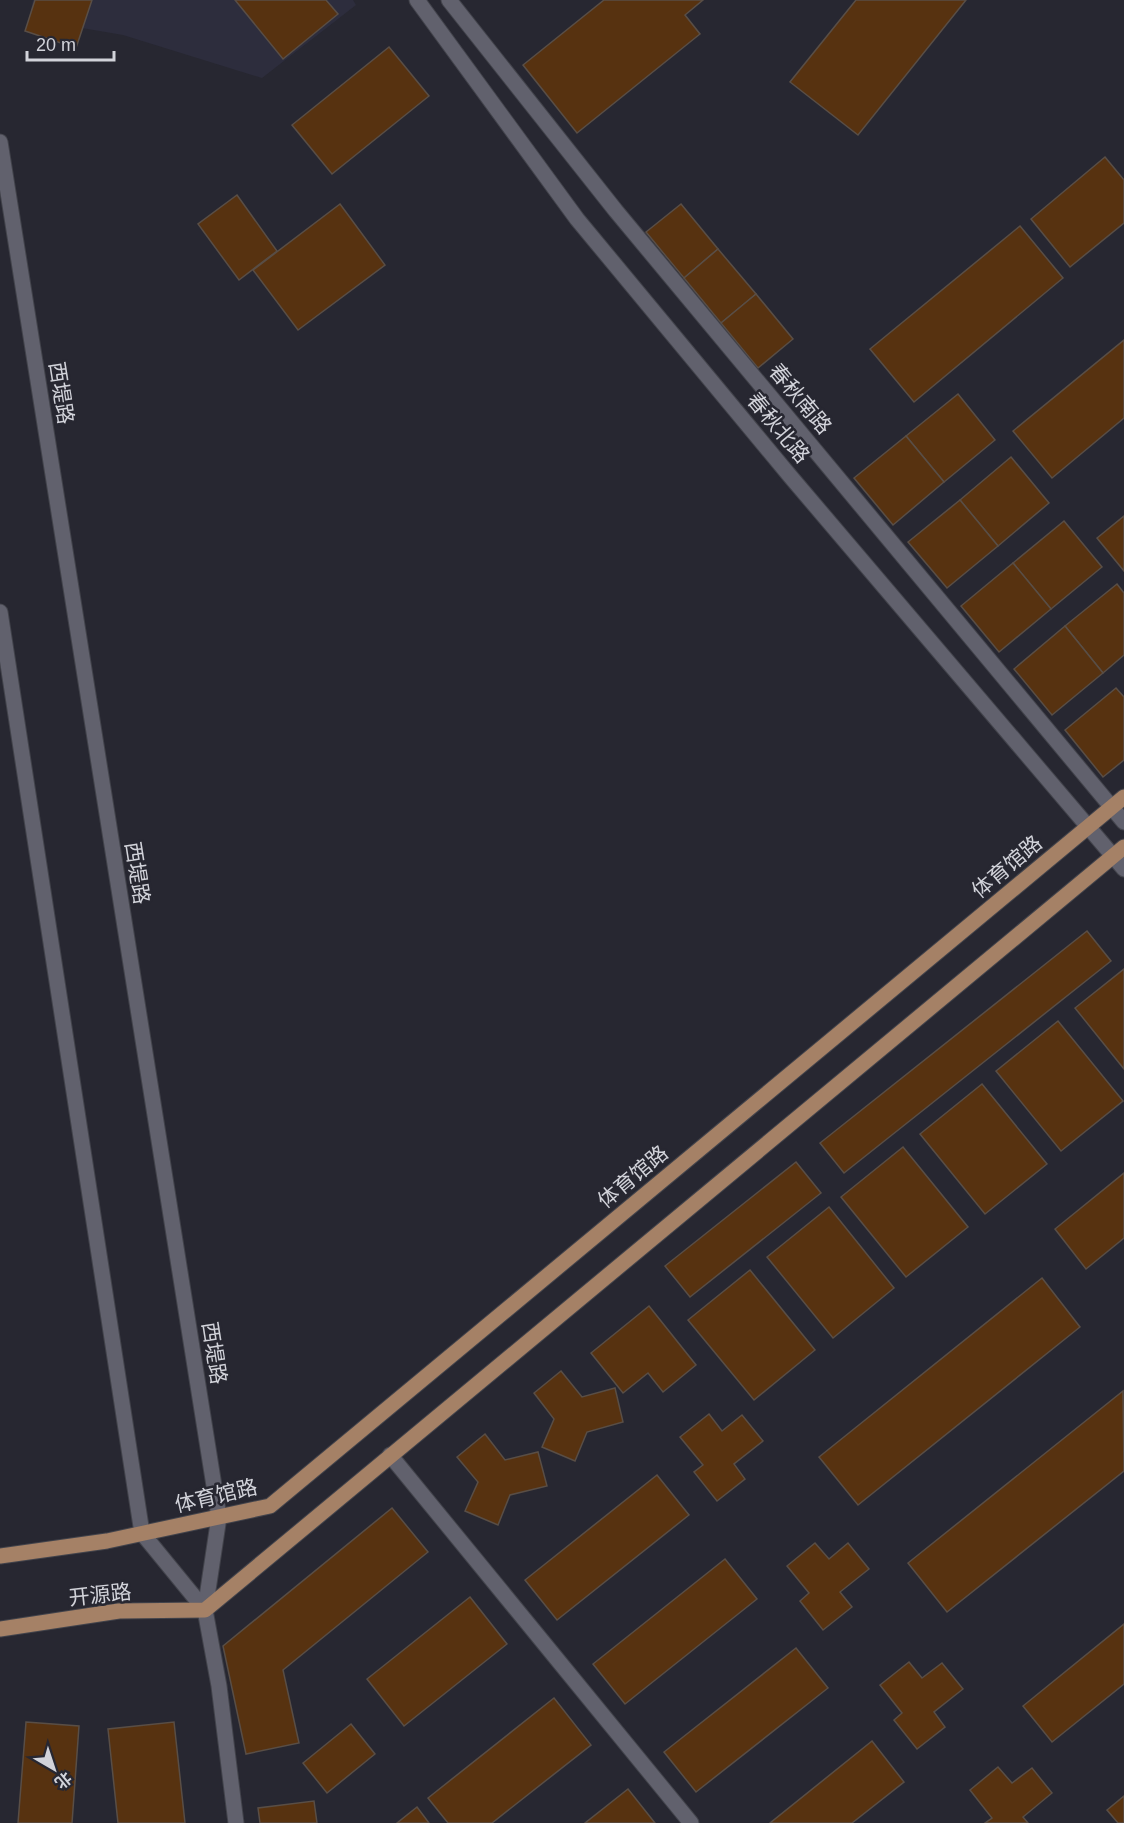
<svg xmlns="http://www.w3.org/2000/svg" width="1124" height="1823" viewBox="0 0 1124 1823" font-family="Helvetica,'Noto Sans SC',sans-serif">
  <style>
    .built { fill: #2d2d3d }
    .building { fill: #573210; stroke: #594e46; stroke-width: 1.5 }
    .lines { fill: none; stroke-linecap: round; stroke-linejoin: round }
    .minor-casing { stroke: #42434b; stroke-width: 17 }
    .major-casing { stroke: #42434b; stroke-width: 17 }
    .minor { stroke: #61616d; stroke-width: 15 }
    .major { stroke: #a58166; stroke-width: 15 }
    .labels { text-anchor: middle; stroke-width: 5; stroke-linejoin: round; paint-order: stroke }
    .street-label { font-size: 21px; fill: #d2d3da; stroke: #272731 }
  </style>
  <rect width="100%" height="100%" fill="#272731"/>
  <!-- built -->
  <path class="built" d="M33,0H353L356,5L262,78L123,35L29,19Z"/>
  <!-- building -->
  <g class="building">
    <path d="M35,0H92L76,48L25,31Z"/>
    <path d="M235,0H326L338,14L283,59Z"/>
    <path d="M604,0H703L685,15L700,34L577,133L523,65Z"/>
    <path d="M856,0H966L858,135L790,82Z"/>
    <path d="M389,47L429,96L332,174L292,125Z"/>
    <path d="M1105,157L1124,180V223L1070,267L1031,219Z"/>
    <path d="M237,195L277,251L239,280L198,224Z"/>
    <path d="M340,204L385,265L298,330L253,270Z"/>
    <path d="M681,204L718,249L684,278L646,232Z"/>
    <path d="M1020,226L1063,278L914,402L870,349Z"/>
    <path d="M718,249L756,294L721,323L684,278Z"/>
    <path d="M756,294L793,339L758,368L721,323Z"/>
    <path d="M1124,340V418L1052,478L1013,431Z"/>
    <path d="M958,394L995,440L944,482L906,436Z"/>
    <path d="M906,436L944,482L893,525L854,478Z"/>
    <path d="M1011,457L1049,503L998,546L960,500Z"/>
    <path d="M960,500L998,546L947,588L908,542Z"/>
    <path d="M1124,516V571L1097,538Z"/>
    <path d="M1064,521L1102,567L1051,609L1013,563Z"/>
    <path d="M1013,563L1051,609L999,652L961,606Z"/>
    <path d="M1117,584L1124,593V655L1103,673L1065,626Z"/>
    <path d="M1065,626L1103,673L1052,715L1014,669Z"/>
    <path d="M1116,688L1124,697V760L1103,777L1065,730Z"/>
    <path d="M1087,931L1111,961L844,1173L820,1143Z"/>
    <path d="M1124,969V1069L1075,1008Z"/>
    <path d="M1058,1021L1123,1101L1061,1151L996,1071Z"/>
    <path d="M982,1084L1047,1164L985,1214L920,1134Z"/>
    <path d="M903,1147L968,1227L906,1277L841,1197Z"/>
    <path d="M796,1162L821,1193L690,1297L665,1266Z"/>
    <path d="M1124,1173V1238L1086,1269L1055,1229Z"/>
    <path d="M829,1207L894,1288L833,1338L767,1257Z"/>
    <path d="M750,1270L815,1350L754,1400L688,1320Z"/>
    <path d="M1042,1278L1080,1327L858,1505L819,1457Z"/>
    <path d="M649,1306L696,1365L663,1392L648,1373L623,1393L591,1353Z"/>
    <path d="M561,1371L582,1397L615,1388L623,1422L587,1432L575,1461L542,1447L554,1419L534,1393Z"/>
    <path d="M1123,1391L1124,1471L947,1612L908,1563Z"/>
    <path d="M709,1414L722,1431L742,1415L763,1441L734,1464L745,1479L717,1501L694,1472L703,1465L680,1437Z"/>
    <path d="M485,1434L505,1460L538,1452L547,1486L510,1495L498,1525L465,1511L478,1482L457,1457Z"/>
    <path d="M657,1475L689,1515L557,1620L525,1580Z"/>
    <path d="M392,1508L428,1552L283,1670L299,1743L246,1754L223,1646Z"/>
    <path d="M815,1543L829,1559L848,1543L869,1569L840,1592L852,1607L823,1630L800,1601L809,1593L787,1566Z"/>
    <path d="M725,1559L757,1599L625,1704L593,1664Z"/>
    <path d="M470,1597L507,1644L404,1726L367,1679Z"/>
    <path d="M1124,1624V1684L1052,1742L1023,1706Z"/>
    <path d="M796,1648L828,1688L696,1792L664,1752Z"/>
    <path d="M909,1662L922,1678L942,1663L963,1689L934,1712L945,1727L917,1749L894,1720L902,1713L880,1685Z"/>
    <path d="M554,1698L591,1745L492,1823H448L428,1798Z"/>
    <path d="M26,1722L79,1726L72,1823H18Z"/>
    <path d="M174,1722L185,1823H118L108,1729Z"/>
    <path d="M351,1724L375,1754L327,1793L303,1763Z"/>
    <path d="M872,1741L904,1782L852,1823H770Z"/>
    <path d="M998,1767L1012,1783L1032,1768L1052,1793L1023,1817L1028,1823H985L992,1818L970,1790Z"/>
    <path d="M628,1789L655,1823H585Z"/>
    <path d="M1124,1796V1823H1118L1107,1810Z"/>
    <path d="M314,1801L317,1823H260L258,1808Z"/>
    <path d="M417,1807L429,1823H397Z"/>
  </g>
  <g class="lines">
    <defs>
      <g id="minor">
        <path d="M417,0L577,219L790,476L1124,869"/>
        <path d="M449,0L616,211L1124,822"/>
        <path d="M0,142L219,1517L205,1610L219,1686L236,1823"/>
        <path d="M0,612L142,1533L205,1610"/>
        <path d="M390,1455L691,1823"/>
      </g>
      <g id="major">
        <path d="M0,1556L107,1541L270,1506L1124,797"/>
        <path d="M0,1629L119,1611L205,1610L1124,847"/>
      </g>
    </defs>
    <!-- minor casing -->
    <use href="#minor" class="minor-casing"/>
    <!-- major casing -->
    <use href="#major" class="major-casing"/>
    <!-- minor -->
    <use href="#minor" class="minor"/>
    <!-- major -->
    <use href="#major" class="major"/>
  </g>
  <g class="labels">
    <!-- street labels -->
    <g class="street-label">
      <text transform="translate(61 393) rotate(81)" y="7">西堤路</text>
      <text transform="translate(800 399) rotate(50)" y="7">春秋南路</text>
      <text transform="translate(778 428) rotate(50)" y="7">春秋北路</text>
      <text transform="translate(1007 867) rotate(-40)" y="7">体育馆路</text>
      <text transform="translate(137 873) rotate(81)" y="7">西堤路</text>
      <text transform="translate(633 1177) rotate(-40)" y="7">体育馆路</text>
      <text transform="translate(214 1353) rotate(81)" y="7">西堤路</text>
      <text transform="translate(216 1496) rotate(-13)" y="7">体育馆路</text>
      <text transform="translate(100 1595) rotate(-6)" y="7">开源路</text>
    </g>
  </g>
  <!-- north arrow -->
  <g transform="translate(54 1769) rotate(141)" stroke="#272731" stroke-width="4.5" paint-order="stroke">
  <path d="M0-4.5L10 22L0 15L-10 22Z" fill="#d2d3da"/>
  <text y="-9" font-size="16" font-weight="bold" text-anchor="middle" fill="#d2d3da">北</text>
  </g>
  <!-- scale -->
  <path d="M27 51v9h87v-9" fill="none" stroke="#d2d3da" stroke-width="3"/>
  <text x="36" y="51" font-size="18" fill="#d2d3da" stroke="#272731" stroke-width="4.5" paint-order="stroke">20 m</text>
</svg>
